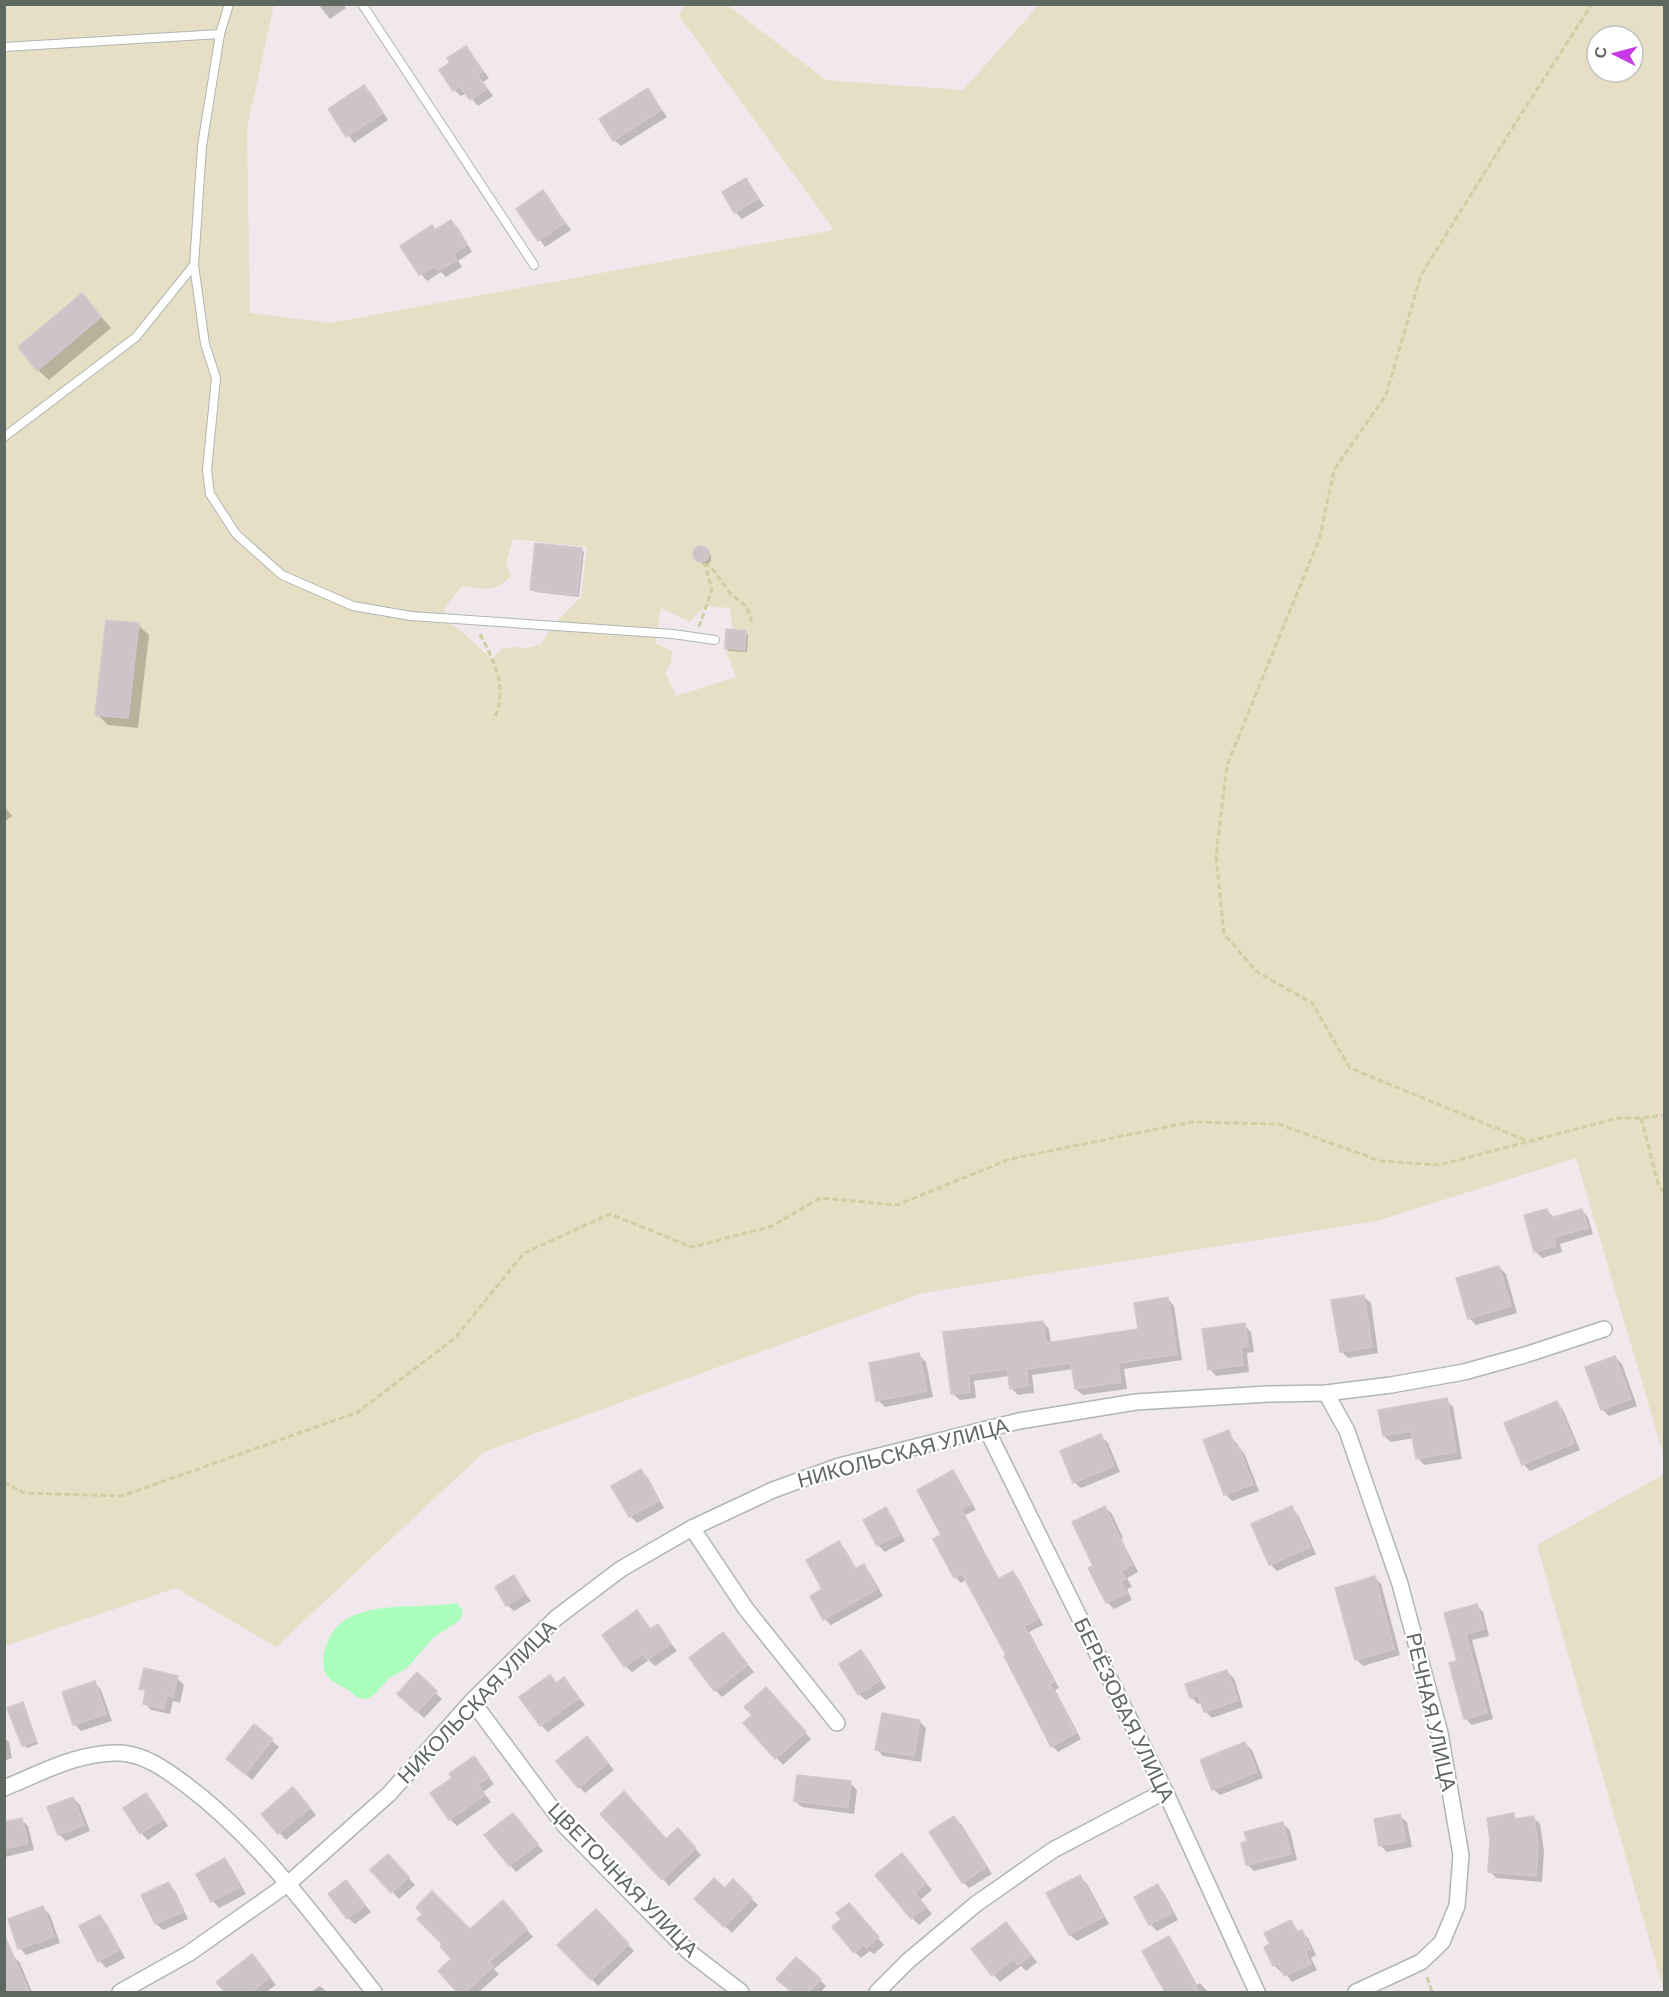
<svg xmlns="http://www.w3.org/2000/svg" width="1669" height="1997" viewBox="0 0 1669 1997" font-family="Barlow,sans-serif">
  <style>
    .green { fill: #e7dfc5; fill-rule: evenodd }
    .water { fill: #abfdbb }
    .shadow { fill: #0003 }
    .building { fill: #ccc4c8; stroke: #d5c6cf; stroke-width: 1.5 }
    .lines { fill: none; stroke-linecap: round; stroke-linejoin: round }
    .lane-casing { stroke: #b0b6b2; stroke-width: 10 }
    .street-casing { stroke: #b0b6b2; stroke-width: 18 }
    .path { stroke: #cecfa3; stroke-width: 3; stroke-dasharray: 6 3; stroke-linecap: butt }
    .lane { stroke: #fff; stroke-width: 8 }
    .street { stroke: #fff; stroke-width: 15 }
    .labels { text-anchor: middle; stroke-width: 4.5; stroke-linejoin: round; paint-order: stroke }
    .street-label { font-size: 21px; fill: #5f6761; stroke: #fff }
  </style>
  <rect width="100%" height="100%" fill="#f0e8ec"/>
  <!-- green -->
  <g class="green">
    <path d="M4,5H274L247,128L250,313L330,323L834,230L679,16L685,5H727L826,80L963,90L1039,5H1664V1457L1576,1158L1377,1221L923,1293L484,1452L276,1647L176,1588L5,1646ZM1597,36H1633V72H1597ZM513,539L587,547L581,597L555,623L541,644L528,648L514,647L501,649L492,659C476,646 463,630 446,621L445,607L462,586C485,589 494,593 511,576L506,564ZM704,606L730,608L733,633L723,644L736,677L676,696L665,672L671,663L672,651L655,643L661,608L690,622Z"/>
    <path d="M1664,1474V1992L1537,1545Z"/>
  </g>
  <!-- water -->
  <path class="water" d="M456,1603L463,1610L460,1620L433,1638L407,1668L389,1678L375,1694L367,1699L356,1697C347,1685 331,1686 325,1672C322,1662 323,1653 327,1644C344,1595 416,1611 456,1603Z"/>
  <!-- shadow -->
  <g class="shadow">
    <path d="M318,4H343L346,8L330,19Z"/>
    <path d="M466,48L489,78L483,82L493,96L478,106L467,93L461,96L454,90L452,63Z"/>
    <path d="M364,87L371,93L388,120L354,143L330,109Z"/>
    <path d="M648,90L667,117L621,146L614,140Z"/>
    <path d="M746,180L752,187L764,206L742,219L735,212Z"/>
    <path d="M543,192L571,230L545,247L518,209Z"/>
    <path d="M451,222L458,228L472,252L458,261L462,267L446,277L441,272L427,281L421,274L436,231Z"/>
    <path d="M82,295L111,328L49,380L38,370Z"/>
    <path d="M699,548H704L711,555V561L708,564L704,565L695,557V553Z"/>
    <path d="M581,549L584,552L579,597L535,592L532,589Z"/>
    <path d="M138,625L149,635L138,728L108,725L97,714Z"/>
    <path d="M745,632L748,635L747,652L729,651L727,648Z"/>
    <path d="M4,806L12,816L4,822Z"/>
    <path d="M1547,1210L1554,1218L1582,1210L1588,1217L1593,1234L1560,1244L1562,1252L1542,1258L1535,1251Z"/>
    <path d="M1499,1267L1506,1274L1517,1313L1476,1325L1469,1318Z"/>
    <path d="M1364,1297L1371,1303L1378,1353L1348,1358L1341,1351Z"/>
    <path d="M1168,1299L1174,1306L1182,1360L1124,1369L1127,1389L1083,1395L1076,1389L1073,1369L1032,1375L1034,1393L1018,1395L1011,1388L1009,1376L974,1381L976,1398L960,1400L953,1394L945,1334L1043,1322L1049,1329L1051,1343L1140,1330Z"/>
    <path d="M1244,1325L1251,1332L1254,1352L1247,1353L1249,1372L1216,1376L1210,1369Z"/>
    <path d="M919,1355L926,1362L933,1397L885,1407L878,1400Z"/>
    <path d="M1615,1357L1622,1364L1637,1406L1609,1416L1602,1409Z"/>
    <path d="M1446,1400L1453,1407L1462,1459L1424,1465L1418,1458L1414,1438L1391,1442L1384,1436Z"/>
    <path d="M1557,1403L1563,1410L1580,1450L1530,1471L1523,1464Z"/>
    <path d="M1228,1432L1245,1455L1259,1491L1232,1501L1225,1494Z"/>
    <path d="M1101,1436L1108,1443L1120,1472L1081,1488L1074,1482Z"/>
    <path d="M641,1471L648,1478L664,1508L637,1523L630,1516L613,1487Z"/>
    <path d="M953,1472L958,1478L976,1510L965,1515L999,1579L1013,1572L1018,1578L1043,1625L1029,1632L1059,1688L1055,1690L1081,1739L1058,1752L1052,1746L1008,1655L967,1579L961,1583L955,1577L943,1535Z"/>
    <path d="M1105,1507L1112,1514L1123,1538L1121,1539L1138,1572L1127,1578L1132,1587L1127,1589L1132,1600L1114,1609L1107,1602L1095,1566Z"/>
    <path d="M1291,1508L1298,1515L1316,1554L1277,1571L1270,1564Z"/>
    <path d="M885,1509L892,1516L905,1541L885,1552L878,1545L865,1520Z"/>
    <path d="M838,1543L845,1549L857,1570L863,1566L870,1573L883,1596L831,1625L825,1619L824,1590Z"/>
    <path d="M513,1577L531,1601L514,1611L507,1605Z"/>
    <path d="M1375,1578L1381,1584L1400,1655L1363,1666L1356,1659Z"/>
    <path d="M1476,1605L1483,1612L1489,1636L1472,1640L1493,1719L1472,1725L1465,1718L1459,1662L1446,1614Z"/>
    <path d="M637,1612L651,1630L657,1626L677,1651L655,1666L649,1660L632,1672L625,1666Z"/>
    <path d="M723,1634L754,1672L722,1697L715,1690Z"/>
    <path d="M861,1652L868,1659L886,1688L866,1700L859,1694Z"/>
    <path d="M1227,1672L1234,1678L1243,1707L1212,1718L1205,1711L1202,1702L1198,1704L1191,1697Z"/>
    <path d="M417,1675L442,1699L424,1718L399,1694Z"/>
    <path d="M550,1677L557,1684L564,1679L585,1705L548,1732L541,1725Z"/>
    <path d="M177,1678L184,1685L180,1703L173,1701L170,1714L151,1710L145,1703L147,1694L141,1688Z"/>
    <path d="M95,1683L101,1690L112,1721L81,1731L74,1724Z"/>
    <path d="M772,1696L811,1739L783,1765L745,1723Z"/>
    <path d="M22,1704L25,1707L38,1744L27,1748L24,1745Z"/>
    <path d="M920,1722L926,1728L921,1762L883,1756L877,1749Z"/>
    <path d="M255,1726L279,1747L252,1780L228,1759Z"/>
    <path d="M4,1738L9,1742L12,1758L4,1761Z"/>
    <path d="M1245,1744L1252,1750L1263,1778L1220,1795L1213,1789Z"/>
    <path d="M593,1745L614,1770L585,1793L579,1787Z"/>
    <path d="M474,1758L494,1784L483,1792L491,1802L457,1826L450,1819L454,1778Z"/>
    <path d="M850,1783L857,1790L854,1814L802,1807L795,1801Z"/>
    <path d="M145,1795L152,1801L168,1826L148,1840L141,1833Z"/>
    <path d="M300,1796L316,1815L286,1840L263,1814Z"/>
    <path d="M73,1798L80,1805L90,1831L66,1841L59,1834Z"/>
    <path d="M513,1815L543,1851L516,1872L510,1865Z"/>
    <path d="M1513,1815L1518,1820L1534,1818L1540,1824L1544,1852L1542,1882L1496,1878L1490,1871Z"/>
    <path d="M1400,1816L1407,1822L1412,1847L1387,1852L1380,1845Z"/>
    <path d="M954,1818L961,1824L992,1874L969,1888L963,1882Z"/>
    <path d="M21,1819L28,1826L34,1850L5,1857L4,1823Z"/>
    <path d="M1283,1824L1290,1830L1297,1860L1254,1871L1247,1864Z"/>
    <path d="M678,1831L701,1855L669,1886L663,1879L667,1841Z"/>
    <path d="M225,1860L231,1867L246,1894L219,1908L213,1901L198,1875Z"/>
    <path d="M908,1862L932,1890L920,1900L932,1914L919,1925L912,1918Z"/>
    <path d="M395,1863L415,1885L399,1899L372,1870Z"/>
    <path d="M1080,1877L1087,1884L1109,1924L1077,1941L1070,1935L1048,1894Z"/>
    <path d="M346,1882L371,1912L355,1924L348,1918Z"/>
    <path d="M733,1882L758,1905L732,1933L696,1899L725,1890Z"/>
    <path d="M169,1884L175,1891L188,1919L163,1930L156,1924L143,1896Z"/>
    <path d="M1157,1886L1164,1893L1178,1920L1157,1931L1150,1924Z"/>
    <path d="M43,1908L50,1915L60,1943L26,1955L20,1948Z"/>
    <path d="M510,1909L533,1937L494,1969L499,1974L479,1992H459L440,1972L454,1959L470,1931Z"/>
    <path d="M595,1911L634,1951L598,1986L560,1945Z"/>
    <path d="M855,1911L884,1945L874,1954L870,1951L861,1958L855,1952L843,1919Z"/>
    <path d="M100,1917L106,1923L125,1958L106,1968L100,1961L81,1927Z"/>
    <path d="M1291,1922L1299,1932H1301L1308,1938L1316,1955L1311,1958L1317,1970L1292,1982L1283,1970L1281,1972L1274,1965L1272,1945Z"/>
    <path d="M1012,1931L1037,1962L1026,1971L1021,1966L1000,1982L973,1950Z"/>
    <path d="M1169,1938L1175,1945L1197,1985L1200,1983L1208,1992H1168L1144,1951Z"/>
    <path d="M13,1956L20,1963L32,1992H4V1960Z"/>
    <path d="M258,1962L276,1985L266,1992H227L218,1982Z"/>
    <path d="M820,1980L826,1986L821,1992H793L781,1981Z"/>
    <path d="M320,1986L327,1992H311Z"/>
  </g>
  <!-- building -->
  <g class="building">
    <path d="M466,46L483,71L477,74L487,89L470,100L460,86L453,91L439,70L450,63L447,58Z"/>
    <path d="M364,85L383,113L346,137L328,109Z"/>
    <path d="M648,88L661,110L613,141L599,119Z"/>
    <path d="M746,178L758,199L734,213L722,192Z"/>
    <path d="M543,190L565,223L538,241L516,209Z"/>
    <path d="M451,220L467,245L453,254L457,260L438,271L434,266L419,275L400,246L432,225L435,230Z"/>
    <path d="M82,293L101,317L37,371L18,347Z"/>
    <path d="M535,543L582,548L577,595L530,590Z"/>
    <circle cx="701" cy="554" r="8"/>
    <path d="M106,620L139,623L128,718L95,715Z"/>
    <path d="M726,629L746,631L745,650L725,648Z"/>
    <path d="M1547,1209L1550,1218L1582,1209L1588,1228L1554,1237L1556,1246L1534,1252L1524,1215Z"/>
    <path d="M1499,1266L1511,1306L1468,1319L1456,1278Z"/>
    <path d="M1364,1295L1372,1347L1340,1352L1331,1300Z"/>
    <path d="M1168,1297L1177,1354L1118,1363L1121,1382L1075,1389L1071,1363L1026,1369L1028,1386L1010,1389L1007,1369L968,1374L970,1392L951,1394L943,1332L1043,1321L1046,1343L1138,1329L1134,1303Z"/>
    <path d="M1245,1323L1248,1346L1241,1347L1243,1365L1208,1370L1202,1329Z"/>
    <path d="M919,1353L927,1391L876,1401L869,1363Z"/>
    <path d="M1615,1356L1631,1399L1601,1410L1585,1367Z"/>
    <path d="M1447,1398L1456,1452L1416,1459L1411,1431L1383,1436L1378,1410Z"/>
    <path d="M1557,1401L1574,1443L1522,1465L1504,1423Z"/>
    <path d="M1229,1430L1235,1447L1238,1446L1253,1484L1224,1495L1203,1440Z"/>
    <path d="M1101,1434L1114,1466L1073,1483L1060,1451Z"/>
    <path d="M641,1469L659,1501L629,1517L611,1486Z"/>
    <path d="M953,1470L971,1504L961,1509L998,1579L1013,1571L1038,1619L1024,1626L1054,1682L1050,1684L1076,1733L1051,1747L1004,1656L1006,1655L962,1574L954,1578L933,1539L941,1535L917,1490Z"/>
    <path d="M1105,1506L1132,1565L1121,1571L1126,1579L1121,1582L1127,1593L1106,1603L1088,1568L1093,1566L1072,1522Z"/>
    <path d="M1292,1506L1310,1547L1269,1565L1251,1524Z"/>
    <path d="M886,1507L900,1534L877,1546L863,1520Z"/>
    <path d="M839,1541L855,1569L864,1564L877,1589L823,1620L810,1596L822,1589L806,1560Z"/>
    <path d="M514,1575L525,1594L506,1606L495,1587Z"/>
    <path d="M1375,1576L1394,1649L1355,1660L1335,1588Z"/>
    <path d="M1477,1604L1484,1629L1466,1634L1487,1713L1464,1719L1449,1663L1457,1661L1444,1613Z"/>
    <path d="M637,1610L650,1629L658,1624L671,1644L647,1660L643,1654L624,1667L602,1635Z"/>
    <path d="M723,1632L748,1665L714,1691L689,1658Z"/>
    <path d="M861,1650L880,1680L858,1695L839,1664Z"/>
    <path d="M144,1668L178,1676L173,1697L167,1695L164,1709L143,1704L146,1690L139,1689Z"/>
    <path d="M1227,1670L1238,1700L1204,1712L1198,1695L1190,1698L1185,1684Z"/>
    <path d="M417,1672L437,1691L417,1712L397,1694Z"/>
    <path d="M550,1675L556,1683L564,1677L579,1698L540,1726L519,1697Z"/>
    <path d="M95,1681L106,1714L73,1725L62,1692Z"/>
    <path d="M766,1687L806,1732L775,1759L743,1723L752,1715L744,1707Z"/>
    <path d="M23,1702L36,1741L22,1746L7,1708Z"/>
    <path d="M882,1713L920,1720L914,1756L875,1750Z"/>
    <path d="M254,1724L273,1739L245,1774L226,1759Z"/>
    <path d="M587,1736L608,1763L578,1788L556,1761Z"/>
    <path d="M1245,1742L1257,1772L1212,1790L1200,1760Z"/>
    <path d="M474,1756L489,1777L478,1784L485,1795L449,1820L430,1793L452,1778L449,1774Z"/>
    <path d="M797,1775L851,1781L848,1808L794,1801Z"/>
    <path d="M293,1787L310,1808L278,1834L261,1814Z"/>
    <path d="M624,1791L666,1839L678,1828L696,1848L662,1880L600,1814Z"/>
    <path d="M146,1793L163,1819L140,1834L123,1808Z"/>
    <path d="M73,1797L84,1825L58,1835L47,1807Z"/>
    <path d="M513,1813L538,1844L509,1866L484,1835Z"/>
    <path d="M1514,1813L1515,1819L1534,1816L1538,1844L1536,1876L1488,1872L1490,1840L1487,1818Z"/>
    <path d="M1400,1814L1406,1841L1379,1846L1374,1819Z"/>
    <path d="M954,1816L986,1867L962,1883L929,1832Z"/>
    <path d="M22,1818L28,1843L4,1849V1822Z"/>
    <path d="M1283,1822L1291,1854L1246,1865L1241,1843L1247,1841L1244,1832Z"/>
    <path d="M902,1853L926,1883L915,1893L926,1907L911,1919L875,1875Z"/>
    <path d="M388,1854L409,1877L391,1893L370,1870Z"/>
    <path d="M225,1858L240,1887L211,1902L196,1874Z"/>
    <path d="M1080,1875L1103,1917L1069,1935L1046,1893Z"/>
    <path d="M714,1878L725,1888L733,1879L752,1898L724,1927L694,1899Z"/>
    <path d="M346,1880L365,1905L347,1919L328,1894Z"/>
    <path d="M169,1882L183,1912L155,1924L141,1895Z"/>
    <path d="M1158,1884L1172,1913L1149,1925L1134,1897Z"/>
    <path d="M432,1891L470,1929L503,1900L527,1929L489,1962L493,1967L465,1992H457L438,1971L451,1959L440,1946L442,1944L417,1919L422,1914L416,1907Z"/>
    <path d="M849,1903L879,1937L866,1948L863,1945L854,1953L832,1927L841,1919L836,1913Z"/>
    <path d="M43,1906L54,1937L18,1949L8,1919Z"/>
    <path d="M596,1909L629,1944L591,1980L557,1945Z"/>
    <path d="M100,1915L119,1950L98,1962L79,1926Z"/>
    <path d="M1291,1920L1297,1932L1302,1930L1310,1948L1305,1951L1311,1964L1284,1976L1278,1963L1273,1966L1264,1947L1270,1944L1264,1933Z"/>
    <path d="M1006,1922L1031,1955L1018,1965L1014,1959L992,1976L971,1949Z"/>
    <path d="M4,1934L29,1992H4Z"/>
    <path d="M1169,1936L1199,1992H1165L1142,1951Z"/>
    <path d="M252,1954L270,1977L251,1992H225L216,1982Z"/>
    <path d="M796,1957L821,1979L808,1992H792L776,1979Z"/>
  </g>
  <g class="lines">
    <defs>
      <g id="lane">
        <path d="M229,4L220,34L202,146L194,265L205,344L216,378L207,470L210,494L236,534L282,575L353,606L411,616L673,634L715,640"/>
        <path d="M362,4L534,265"/>
        <path d="M4,47L220,34"/>
        <path d="M4,437L136,337L194,265"/>
      </g>
      <g id="street">
        <path d="M1326,1393L1347,1431L1400,1584L1440,1733L1461,1855L1457,1906L1442,1942L1421,1962L1356,1992"/>
        <path d="M987,1430L1165,1791L1257,1992"/>
        <path d="M692,1528L746,1609L837,1723"/>
        <path d="M472,1701L565,1826L689,1952L741,1992"/>
        <path d="M4,1788C41,1773 80,1751 121,1753C146,1755 166,1770 185,1784C261,1841 316,1919 374,1992"/>
        <path d="M120,1992L188,1954L289,1883L389,1794L472,1701L556,1618L621,1569L692,1528L773,1490L839,1466L1019,1421L1136,1402L1268,1394L1326,1393L1391,1385L1464,1372L1525,1355L1604,1329"/>
        <path d="M877,1992L908,1961L976,1904L1053,1850L1165,1791"/>
      </g>
    </defs>
    <!-- lane casing -->
    <use href="#lane" class="lane-casing"/>
    <!-- street casing -->
    <use href="#street" class="street-casing"/>
    <!-- path -->
    <g class="path">
      <path d="M704,564L711,567L731,594L747,607L752,623"/>
      <path d="M699,627L712,589L705,565"/>
      <path d="M480,634C495,663 508,688 494,720"/>
      <path d="M1641,1118L1658,1183L1664,1194"/>
      <path d="M1525,1140L1350,1068L1312,1003L1257,972L1224,934L1216,856L1227,765L1320,537L1334,470L1386,395L1421,275L1513,127L1592,4"/>
      <path d="M4,1482L24,1493L122,1496L358,1412L455,1338L524,1253L610,1214L692,1247L772,1226L820,1198L897,1205L1010,1159L1191,1122L1278,1124L1380,1161L1439,1165L1618,1118H1641L1664,1115"/>
      <path d="M1427,1977L1432,1992"/>
    </g>
    <!-- lane -->
    <use href="#lane" class="lane"/>
    <!-- street -->
    <use href="#street" class="street"/>
  </g>
  <g class="labels">
    <!-- street labels -->
    <g class="street-label">
      <text transform="translate(903 1453) rotate(-15)" y="7">НИКОЛЬСКАЯ УЛИЦА</text>
      <text transform="translate(477 1702) rotate(-46)" y="7">НИКОЛЬСКАЯ УЛИЦА</text>
      <text transform="translate(1124 1710) rotate(64)" y="7">БЕРЁЗОВАЯ УЛИЦА</text>
      <text transform="translate(1431 1712) rotate(77)" y="7">РЕЧНАЯ УЛИЦА</text>
      <text transform="translate(623 1880) rotate(46)" y="7">ЦВЕТОЧНАЯ УЛИЦА</text>
    </g>
  </g>
  <!-- border -->
  <rect width="1669" height="1997" fill="none" stroke="#5f6761" stroke-width="12"/>
  <!-- north arrow -->
  <g transform="translate(1615 54) rotate(276)"><circle r="28" fill="#ffffff" stroke="#bfc2c0" stroke-width="1.5"/>
  <path d="M0-4.5L10 22L0 15L-10 22Z" fill="#c839e5"/>
  <text y="-9" font-size="16" font-weight="bold" text-anchor="middle" fill="#5f6761">С</text>
  </g>
</svg>
